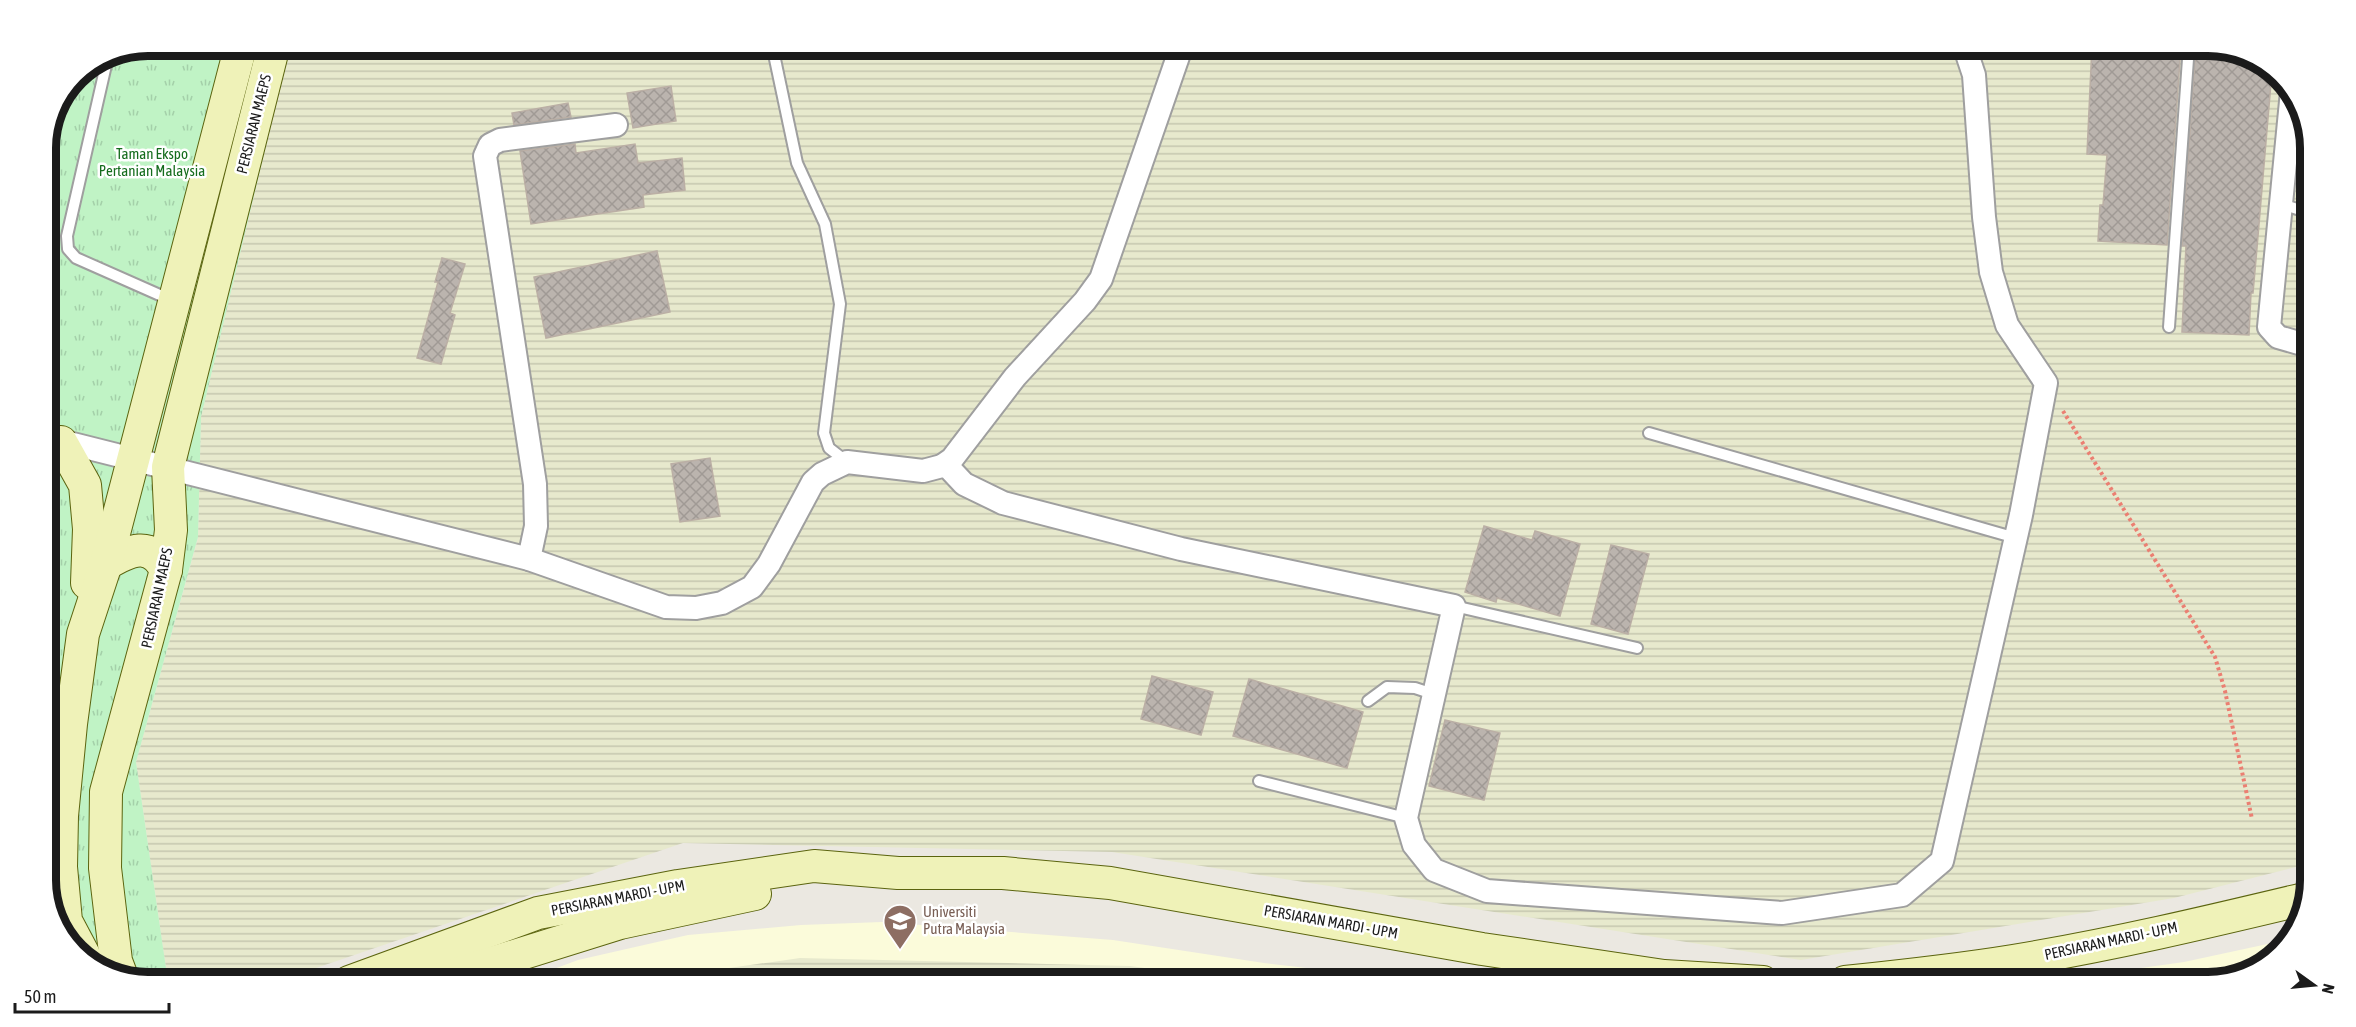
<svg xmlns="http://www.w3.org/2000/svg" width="2356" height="1027" viewBox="0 0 2356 1027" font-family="'Asap Condensed',sans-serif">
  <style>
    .education { fill: #fbfbda }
    .farmland { fill: url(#farmland-rules) }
    .park { fill: url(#park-tufts) }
    .parking { fill: #dbdbdb }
    .building { fill: url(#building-cross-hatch); stroke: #bbafa5; stroke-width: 1.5 }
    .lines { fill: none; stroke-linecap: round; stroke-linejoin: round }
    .lane-casing { stroke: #9f9f9f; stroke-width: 14 }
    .street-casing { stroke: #9f9f9f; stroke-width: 26 }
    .secondary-casing { stroke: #5b640f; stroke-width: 34 }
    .path { stroke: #eb7f72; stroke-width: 4; stroke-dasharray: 3 3; stroke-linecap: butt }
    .lane { stroke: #fff; stroke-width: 10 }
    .street { stroke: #fff; stroke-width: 22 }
    .secondary { stroke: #eff2b8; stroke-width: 32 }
    .labels { text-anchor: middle; stroke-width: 5; stroke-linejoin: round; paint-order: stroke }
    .street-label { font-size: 15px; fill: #1b1b1b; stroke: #fff }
    .park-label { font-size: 15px; fill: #156c1d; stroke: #fff }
    .education-label { font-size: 15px; fill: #785e54; stroke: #fff; text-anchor: start }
    .rim { fill: none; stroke: #1b1b1b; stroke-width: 8 }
  </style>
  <defs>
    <pattern id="farmland-rules" width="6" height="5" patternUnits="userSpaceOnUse" patternTransform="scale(1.5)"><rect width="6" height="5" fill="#e7e9cd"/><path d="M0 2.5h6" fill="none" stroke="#c6c7af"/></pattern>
    <pattern id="park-tufts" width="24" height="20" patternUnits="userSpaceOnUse" patternTransform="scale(1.5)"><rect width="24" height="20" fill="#c0f3c5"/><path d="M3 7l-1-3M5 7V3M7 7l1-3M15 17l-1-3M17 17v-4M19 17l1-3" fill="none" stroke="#a4d0a9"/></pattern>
    <pattern id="building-cross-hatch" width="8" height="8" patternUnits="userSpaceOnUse" patternTransform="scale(1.5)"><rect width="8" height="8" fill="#bbb4ae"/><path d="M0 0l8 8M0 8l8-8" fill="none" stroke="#a09a95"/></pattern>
  </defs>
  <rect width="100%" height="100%" fill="#ebe8e1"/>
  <!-- education -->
  <g class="education">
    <path d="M882,922L1113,940L1264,963L1426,982H519L578,960L688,935L801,925Z"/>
    <path d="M2286,940L2266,965L2209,982H2041L2184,962Z"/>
  </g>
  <!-- farmland -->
  <g class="farmland">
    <path d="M290,45H2209L2248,53L2290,85L2311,141L2304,865L2174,898L1801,960L1112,852L683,843L275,982H168L136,762L198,538L201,417Z"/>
    <path d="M800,958L1130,966L1247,982H631Z"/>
  </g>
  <!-- park -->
  <path class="park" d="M147,45H290L201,417L198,537L136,762L168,982H147L108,974L66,942L45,887V141L75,75L108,53Z"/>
  <!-- parking -->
  <path class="parking" d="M45,469L54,472L45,582Z"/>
  <!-- building -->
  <g class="building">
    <path d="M2092,45H2181L2167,245L2098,241L2100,205H2103L2107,155L2087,154Z"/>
    <path d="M2196,45H2209L2248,53L2272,71L2257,248L2253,293H2251L2249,335L2182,332L2186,246H2182Z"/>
    <path d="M671,86L676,121L633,128L627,93Z"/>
    <path d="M568,103L571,117L514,125L512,113Z"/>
    <path d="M575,144L576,153L635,144L638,163L682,158L685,190L643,195L644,207L531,224L520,151Z"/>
    <path d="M657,251L670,312L546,338L534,277Z"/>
    <path d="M442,258L465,264L450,313L455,315L441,364L417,358L438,282H435Z"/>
    <path d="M710,458L720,516L680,522L671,464Z"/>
    <path d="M1484,526L1532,540L1535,531L1580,544L1560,616L1497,598L1496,602L1465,592Z"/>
    <path d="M1611,545L1649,554L1628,634L1591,624Z"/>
    <path d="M1152,676L1213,692L1201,735L1141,719Z"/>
    <path d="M1249,679L1363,712L1347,768L1233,736Z"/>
    <path d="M1445,720L1500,733L1484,800L1429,786Z"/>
  </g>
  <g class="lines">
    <defs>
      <g id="lane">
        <path d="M772,45L797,163L825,224L840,304L824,433L829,448L847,462"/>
        <path d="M109,52L67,236L68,249L76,258L171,300"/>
        <path d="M2281,204L2310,213"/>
        <path d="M2169,327L2189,45"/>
        <path d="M1649,433L2016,538"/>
        <path d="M1454,606L1637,648"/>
        <path d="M1368,701L1387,687L1415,688L1433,694"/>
        <path d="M1259,781L1406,818"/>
      </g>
      <g id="street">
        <path d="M2292,91L2269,327L2278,337L2309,346"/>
        <path d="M45,437L529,559L666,607L696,608L722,603L752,587L769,564L813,482L822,474L847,462L923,471L942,466L949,468L964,484L1003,503L1181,549L1454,606L1406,818L1414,845L1434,870L1487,891L1782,913L1902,895L1942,861L2021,515L2046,383L2007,325L1991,272L1984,217L1974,75L1964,45"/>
        <path d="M942,466L952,459L1015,377L1085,301L1101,279L1182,45"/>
        <path d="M529,559L536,526L535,484L485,156L490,145L500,140L616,125"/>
      </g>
      <g id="secondary">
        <path d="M61,442L85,485L89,529L87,583"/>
        <path d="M106,564C130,550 151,540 166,570"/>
        <path d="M84,955L66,921L61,867L62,816L71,724L83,634L106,564L241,45"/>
        <path d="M122,977L116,961L105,868L106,792L166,570L171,530L168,467L274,45"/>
        <path d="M349,982L538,913L678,886L814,866L898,873H1003L1110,883L1482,949L1664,976L1763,982"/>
        <path d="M431,982L620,923L755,894"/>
        <path d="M1845,982C1902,976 1958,970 2013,961C2111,945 2208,922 2304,899"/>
      </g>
    </defs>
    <!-- lane casing -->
    <use href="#lane" class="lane-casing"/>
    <!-- street casing -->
    <use href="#street" class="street-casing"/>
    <!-- secondary casing -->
    <use href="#secondary" class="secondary-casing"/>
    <!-- path -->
    <path class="path" d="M2063,411L2215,657L2225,691L2252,819"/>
    <!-- lane -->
    <use href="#lane" class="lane"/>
    <!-- street -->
    <use href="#street" class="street"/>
    <!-- secondary -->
    <use href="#secondary" class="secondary"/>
  </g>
  <!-- icons -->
  <defs>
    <symbol id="university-pin" viewBox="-11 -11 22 30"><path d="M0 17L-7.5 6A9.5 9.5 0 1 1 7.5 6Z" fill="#8d6e63" stroke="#fff"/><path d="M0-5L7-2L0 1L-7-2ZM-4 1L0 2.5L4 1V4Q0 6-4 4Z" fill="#fff"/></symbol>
  </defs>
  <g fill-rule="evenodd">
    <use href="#university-pin" x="881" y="902" width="38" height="52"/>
  </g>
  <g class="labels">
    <!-- street labels -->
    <g class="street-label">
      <text transform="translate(254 124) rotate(-76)" y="5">PERSIARAN MAEPS</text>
      <text transform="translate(157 598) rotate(-78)" y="5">PERSIARAN MAEPS</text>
      <text transform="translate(618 898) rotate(-11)" y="5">PERSIARAN MARDI - UPM</text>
      <text transform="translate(1331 922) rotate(10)" y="5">PERSIARAN MARDI - UPM</text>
      <text transform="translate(2111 941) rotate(-12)" y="5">PERSIARAN MARDI - UPM</text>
    </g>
    <!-- park labels -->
    <g class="park-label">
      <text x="152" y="159">Taman Ekspo<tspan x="152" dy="17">Pertanian Malaysia</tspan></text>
    </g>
    <!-- education labels -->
    <g class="education-label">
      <text x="923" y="917">Universiti<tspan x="923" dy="17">Putra Malaysia</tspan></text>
    </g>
  </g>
  <!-- crop -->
  <path d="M0 0H2356V1027H0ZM148 56H2208A92 92 0 0 1 2300 148V880A92 92 0 0 1 2208 972H148A92 92 0 0 1 56 880V148A92 92 0 0 1 148 56Z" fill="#fff" fill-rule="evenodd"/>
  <path class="rim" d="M148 56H2208A92 92 0 0 1 2300 148V880A92 92 0 0 1 2208 972H148A92 92 0 0 1 56 880V148A92 92 0 0 1 148 56Z"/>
  <!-- north arrow -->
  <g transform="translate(2314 985) rotate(105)" stroke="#ffffff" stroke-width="4.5" paint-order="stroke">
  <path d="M0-4.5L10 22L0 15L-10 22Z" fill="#1b1b1b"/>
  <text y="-9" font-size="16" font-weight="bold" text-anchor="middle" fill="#1b1b1b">N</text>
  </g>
  <!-- scale -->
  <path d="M15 1003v9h154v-9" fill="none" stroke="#1b1b1b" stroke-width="3"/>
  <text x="24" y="1003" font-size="18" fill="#1b1b1b" stroke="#ffffff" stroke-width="4.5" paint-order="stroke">50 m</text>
</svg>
